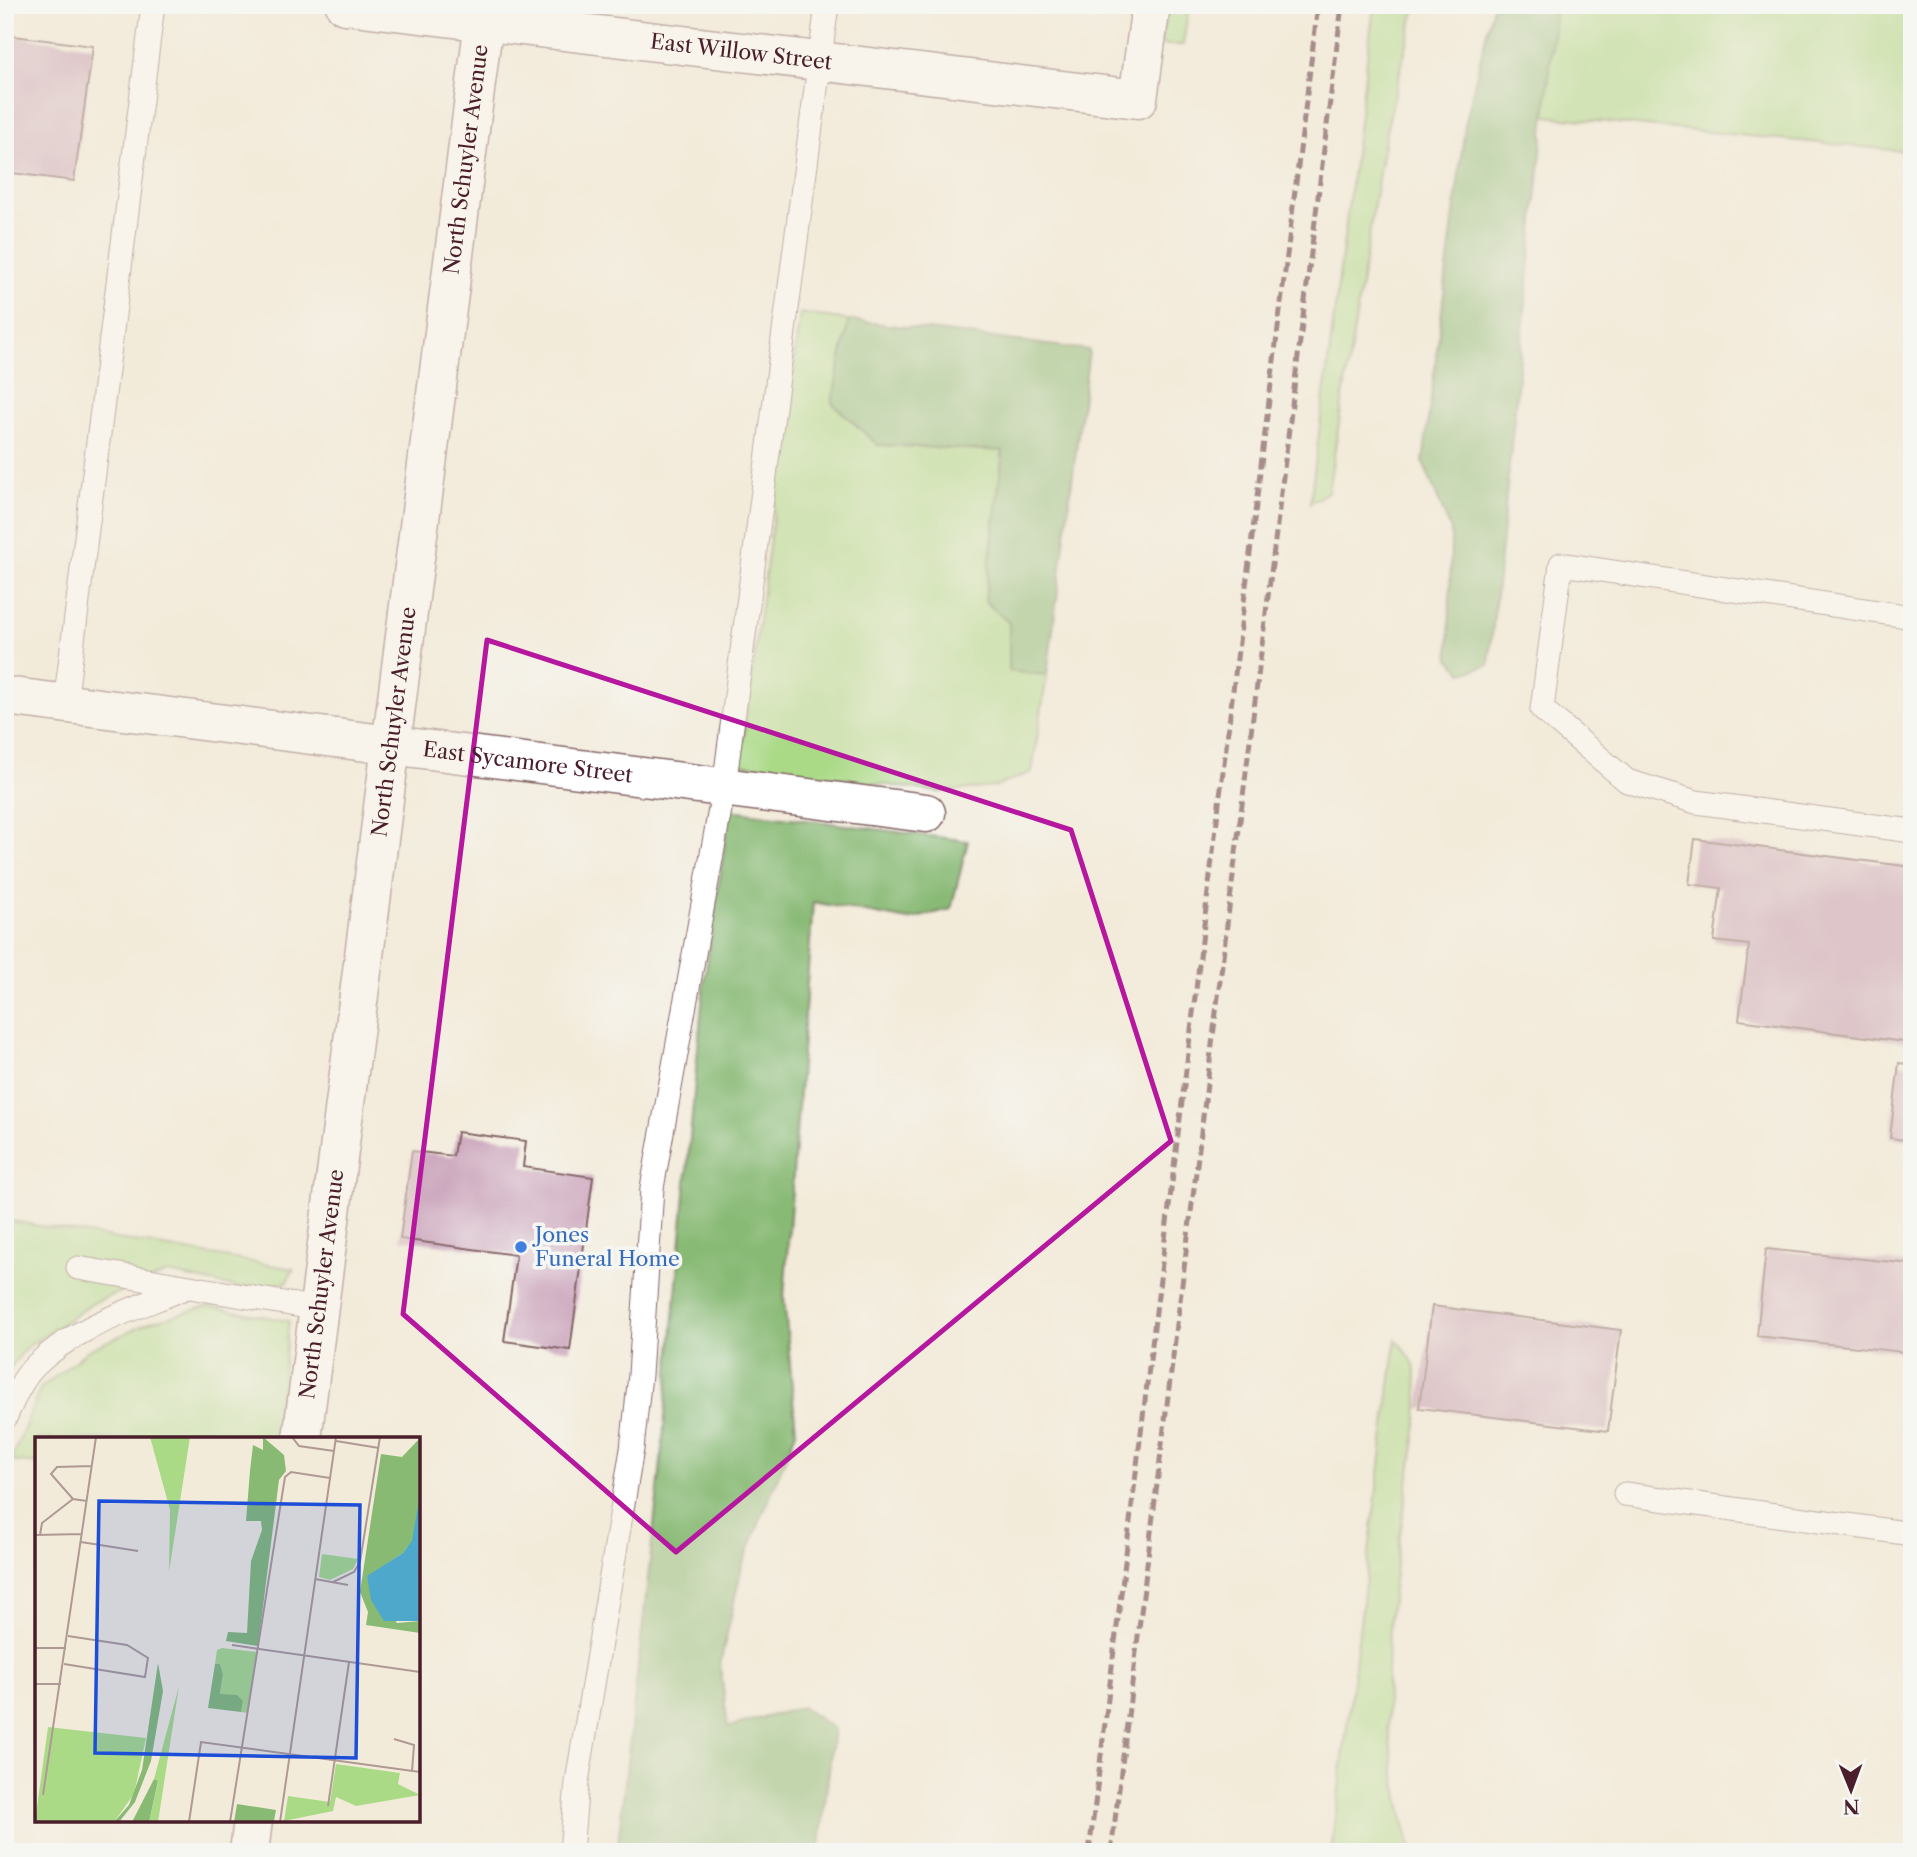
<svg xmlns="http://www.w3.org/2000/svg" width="1917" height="1857" viewBox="0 0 1917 1857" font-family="'Libre Caslon Text',serif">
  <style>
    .green { fill: #abda87; stroke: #7a7c59; stroke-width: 2 }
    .forest { fill: #88ba74; stroke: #696c50; stroke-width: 2 }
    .building { fill: #c497b3 }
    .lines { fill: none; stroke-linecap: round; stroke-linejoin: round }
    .service-casing { stroke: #856668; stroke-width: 25 }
    .minor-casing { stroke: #856668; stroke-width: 41 }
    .tertiary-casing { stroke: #856668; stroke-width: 41 }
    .service { stroke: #fff; stroke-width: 23 }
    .minor { stroke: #fff; stroke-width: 38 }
    .tertiary { stroke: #fff; stroke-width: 38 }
    .rail { stroke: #4a1f2b; stroke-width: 5; stroke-dasharray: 10 5; stroke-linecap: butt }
    .marked { fill: none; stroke: #b5179e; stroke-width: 5; stroke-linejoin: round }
    .shop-dot { fill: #3f7fe0; stroke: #f6f6f2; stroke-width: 2.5 }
    .labels { text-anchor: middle; stroke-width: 7; stroke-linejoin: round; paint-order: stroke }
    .street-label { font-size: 21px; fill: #4a1f2b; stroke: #f6f6f2 }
    .shop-label { font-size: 21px; fill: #366cbe; stroke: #f6f6f2; text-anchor: start }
    .inset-road { fill: none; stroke: #af9994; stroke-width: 2 }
    .view { fill: #1d4ed8; fill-opacity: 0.15; stroke: #1d4ed8; stroke-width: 3.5 }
    .inset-edge { fill: none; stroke: #4a1f2b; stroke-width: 3.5 }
  </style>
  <rect width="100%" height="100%" fill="#f6f6f2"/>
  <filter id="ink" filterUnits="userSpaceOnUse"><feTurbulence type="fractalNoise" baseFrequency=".0143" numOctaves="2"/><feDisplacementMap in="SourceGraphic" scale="14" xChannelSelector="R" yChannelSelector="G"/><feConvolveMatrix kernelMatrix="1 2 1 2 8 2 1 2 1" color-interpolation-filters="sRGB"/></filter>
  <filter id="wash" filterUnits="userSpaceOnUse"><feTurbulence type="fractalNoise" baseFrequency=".00686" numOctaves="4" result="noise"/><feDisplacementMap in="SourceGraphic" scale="28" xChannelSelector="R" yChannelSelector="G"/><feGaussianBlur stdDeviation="1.57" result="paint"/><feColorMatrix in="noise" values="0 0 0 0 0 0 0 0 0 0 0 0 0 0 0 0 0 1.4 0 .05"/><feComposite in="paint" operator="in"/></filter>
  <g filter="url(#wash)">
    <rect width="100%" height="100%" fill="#f3ebda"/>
    <!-- green -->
    <g class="green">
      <path d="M1167,5H1189L1183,45H1162Z"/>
      <path d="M1374,5H1416L1385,136L1328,492L1310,503Z"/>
      <path d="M1556,5H1912V152L1545,116Z"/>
      <path d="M800,313L849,320L832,403L878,445L1003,450L985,601L1009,623V671L1047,675L1032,772L994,787L938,792L740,764Z"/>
      <path d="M5,1220L294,1269L286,1283L240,1288L168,1273L95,1302L27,1347L5,1374Z"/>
      <path d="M208,1306L289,1321L276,1439H37V1464L11,1461L40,1389L88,1350L150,1322Z"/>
      <path d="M1396,1339C1402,1347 1411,1356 1414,1365C1424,1409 1412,1454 1406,1497C1397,1556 1388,1614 1387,1673C1385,1734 1396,1793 1412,1852H1331Z"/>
    </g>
    <!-- forest -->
    <g class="forest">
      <path d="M1493,5H1556L1489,665L1463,673L1449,658L1451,531L1423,462L1465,125Z"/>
      <path d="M849,320L1089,350L1047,675L1009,671V623L985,601L1003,451L878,445L832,403Z"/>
      <path d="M730,810L968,841L951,909L908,920L813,902L784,1297L796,1432L742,1566L720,1665L728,1727L802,1707L834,1729L819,1852H617L660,1472L704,982Z"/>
    </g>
    <g id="blocks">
      <!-- building -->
      <g class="building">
        <path d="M6,35L93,46L74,181L5,172Z"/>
        <path d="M1695,839L1912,867V1043L1739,1020L1749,945L1714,941L1721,888L1689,884Z"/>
        <path d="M1899,1063L1912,1065V1141L1890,1138Z"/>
        <path d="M457,1132L526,1141L523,1167L593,1177L570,1350L504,1341L516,1255L400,1239L412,1151L453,1156Z"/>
        <path d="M1766,1249L1912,1264V1353L1757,1336Z"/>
        <path d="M1432,1306L1621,1330L1608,1431L1419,1408Z"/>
      </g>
    </g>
  </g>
  <g filter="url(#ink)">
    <use href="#blocks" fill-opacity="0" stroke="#856668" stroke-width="2"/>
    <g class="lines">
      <defs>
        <g id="service">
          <path d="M1912,617L1561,564L1542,709L1627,781L1696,802L1912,831"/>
          <path d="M65,704L153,5"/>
          <path d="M78,1268L319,1309"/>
          <path d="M5,1418C13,1401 21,1380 35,1366C75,1326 136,1309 187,1287"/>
          <path d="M1625,1494L1912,1534"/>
          <path d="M571,1852L577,1782L632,1449L640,1375L652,1188L724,787L827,5"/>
        </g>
        <g id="minor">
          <path id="s1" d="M345,5L1138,99L1151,5"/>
          <path id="s2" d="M5,696L926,813"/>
        </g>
        <g id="tertiary">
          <path id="s3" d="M302,1439L486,5"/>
          <path d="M249,1852L253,1820"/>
        </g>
      </defs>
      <!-- service casing -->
      <use href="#service" class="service-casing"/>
      <!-- minor casing -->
      <use href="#minor" class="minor-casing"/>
      <!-- tertiary casing -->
      <use href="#tertiary" class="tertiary-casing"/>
      <!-- service -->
      <use href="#service" class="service"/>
      <!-- minor -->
      <use href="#minor" class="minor"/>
      <!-- tertiary -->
      <use href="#tertiary" class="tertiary"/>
      <!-- rail -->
      <g class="rail">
        <path d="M1089,1852L1318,5"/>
        <path d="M1111,1852L1342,5"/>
      </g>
    </g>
  </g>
  <!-- marked area -->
  <path d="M0 0H1917V1857H0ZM487,640L1071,830L1171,1141L676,1552L403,1314Z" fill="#f3ebda" fill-opacity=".55" fill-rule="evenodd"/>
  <path class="marked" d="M487,640L1071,830L1171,1141L676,1552L403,1314Z"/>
  <!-- markers -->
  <circle class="shop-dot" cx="521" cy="1247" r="7"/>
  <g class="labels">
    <!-- street labels -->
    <g class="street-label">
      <text dy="7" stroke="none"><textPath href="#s1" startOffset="399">East Willow Street</textPath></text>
      <text dy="7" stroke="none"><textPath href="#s3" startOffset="1290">North Schuyler Avenue</textPath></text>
      <text dy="7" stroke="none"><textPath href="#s3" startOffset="723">North Schuyler Avenue</textPath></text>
      <text dy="7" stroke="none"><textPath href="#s2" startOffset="527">East Sycamore Street</textPath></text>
      <text dy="7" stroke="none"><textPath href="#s3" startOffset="156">North Schuyler Avenue</textPath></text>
    </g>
    <!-- shop labels -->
    <g class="shop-label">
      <text x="535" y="1242">Jones<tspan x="535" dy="24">Funeral Home</tspan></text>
    </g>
  </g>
  <!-- overview -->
  <g transform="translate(35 1437)">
    <rect width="385" height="385" fill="#f3ebda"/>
    <path d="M115,0H155L134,135L135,73ZM287,117L323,122L318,132L295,143L284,140ZM187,211L222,215L213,276L206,275L208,264L185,257L188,237L185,227H180L182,213ZM144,249L123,385H114L123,345L119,342ZM13,290L111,301L99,357L79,385H0ZM301,327L365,336L363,347L385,358L321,369L301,360L298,374L249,384L253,359L295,365Z" fill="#abda87"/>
    <path d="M228,0L249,18L251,34L244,43L223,209L191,204L193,195L212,196L216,124L227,93L226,84H211L215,34L218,8L228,13ZM385,1V56L378,104L368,116L332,140L362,186L385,184V196L331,188L333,175L325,155L346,17L367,20ZM123,226L128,254L116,324L100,365L84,385H79L94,368L107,333ZM180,227H185L188,237L185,257L202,258L208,264L206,275L173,271ZM119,342L123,344L114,385H97ZM202,367L241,373L239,384L199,385Z" fill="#88ba74"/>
    <path d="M385,56V184H349L336,163L332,139L368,116L377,104Z" fill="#4ea8cc"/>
    <path class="inset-road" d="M257,0L264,9L299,14M301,4L344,11M52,64L38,62L16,37L22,30L57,29M1,98L47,97M5,98L7,86L38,62M46,105L103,114M280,142L313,148M298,145L319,135L325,125L345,0M197,208L385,235M0,211H31M29,227L110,240L113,221L92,208L33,199M0,247H26M359,302L379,308L377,334M8,358L61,0M293,369L314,225M154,385L166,305L385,335M195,385L250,40L256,35L295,41M245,385L301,0"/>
    <path class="view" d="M64,64L325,68L321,321L60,316Z"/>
    <rect width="385" height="385" class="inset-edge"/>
  </g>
  <!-- margin -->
  <rect width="1917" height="1857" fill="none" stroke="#f6f6f2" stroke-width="28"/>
  <!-- north arrow -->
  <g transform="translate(1851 1790) rotate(179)" stroke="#f6f6f2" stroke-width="5" paint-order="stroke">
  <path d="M0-5L12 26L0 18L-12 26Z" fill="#4a1f2b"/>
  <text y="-10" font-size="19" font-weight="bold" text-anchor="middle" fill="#4a1f2b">N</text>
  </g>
</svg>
